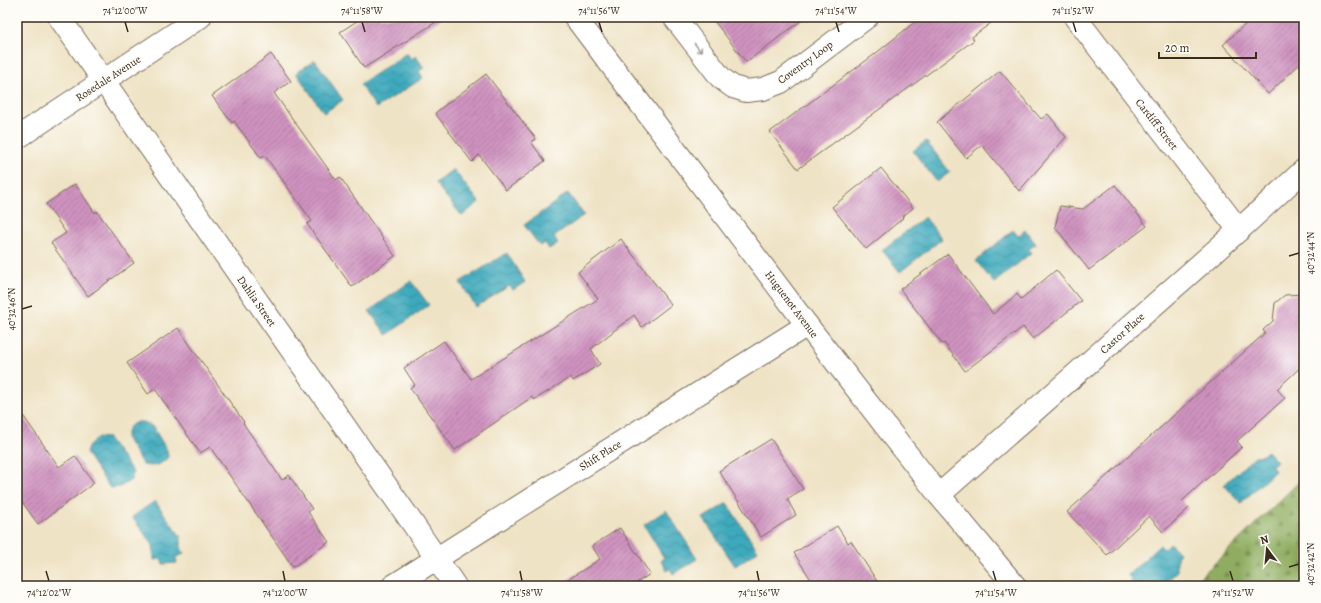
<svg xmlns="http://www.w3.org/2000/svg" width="1321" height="603" viewBox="0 0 1321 603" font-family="Alegreya,serif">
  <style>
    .forest { fill: url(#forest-firs); stroke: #656c3f }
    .water { fill: url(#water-waves); stroke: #3c6a6d }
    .building { fill: url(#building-hatch) }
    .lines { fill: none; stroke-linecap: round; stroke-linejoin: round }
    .minor-casing { stroke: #7a6b58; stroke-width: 24 }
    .minor { stroke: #fff; stroke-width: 22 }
    .oneway { stroke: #a79f9a }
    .ticks { fill: none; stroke: #3b2a1e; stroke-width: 1.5 }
    .labels { text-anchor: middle; stroke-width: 4; stroke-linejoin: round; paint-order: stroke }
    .street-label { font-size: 11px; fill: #3b2a1e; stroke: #fdfcf7 }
    .neatline { fill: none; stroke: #3b2a1e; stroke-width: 1.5 }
    .ticks-label { font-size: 10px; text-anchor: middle; fill: #3b2a1e }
  </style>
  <defs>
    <pattern id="forest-firs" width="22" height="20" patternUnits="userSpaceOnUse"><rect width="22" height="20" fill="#8fad60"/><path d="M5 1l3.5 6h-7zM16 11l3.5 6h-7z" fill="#768d4f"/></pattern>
    <pattern id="water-waves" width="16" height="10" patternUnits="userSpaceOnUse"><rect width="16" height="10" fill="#3da9bc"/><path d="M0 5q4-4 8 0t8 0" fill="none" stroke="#348a98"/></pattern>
    <pattern id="building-hatch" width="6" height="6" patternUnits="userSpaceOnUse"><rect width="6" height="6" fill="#cf93c0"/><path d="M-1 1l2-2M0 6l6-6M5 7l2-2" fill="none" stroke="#a9789b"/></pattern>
  </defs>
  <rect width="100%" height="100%" fill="#fdfcf7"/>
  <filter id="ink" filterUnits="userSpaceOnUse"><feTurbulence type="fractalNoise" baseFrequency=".025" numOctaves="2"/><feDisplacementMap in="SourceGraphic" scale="8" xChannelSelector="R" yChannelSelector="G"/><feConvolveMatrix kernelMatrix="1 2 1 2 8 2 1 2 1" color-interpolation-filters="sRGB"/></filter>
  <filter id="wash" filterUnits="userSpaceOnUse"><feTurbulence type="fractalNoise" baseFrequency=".012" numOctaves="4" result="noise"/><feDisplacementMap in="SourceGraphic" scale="16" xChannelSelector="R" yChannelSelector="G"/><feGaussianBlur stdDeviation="0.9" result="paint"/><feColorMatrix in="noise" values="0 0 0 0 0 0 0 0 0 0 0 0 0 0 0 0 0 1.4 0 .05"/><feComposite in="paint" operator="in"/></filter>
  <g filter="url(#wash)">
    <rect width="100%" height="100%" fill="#efe3c5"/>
    <!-- forest -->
    <path class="forest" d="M1304,477V586H1191Z"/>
    <!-- water -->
    <g class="water">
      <path d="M407,53L411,59L416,56L424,68L419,71L423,78L376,108L360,84Z"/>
      <path d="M315,60L343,100L324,113L296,73Z"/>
      <path d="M926,141L950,172L937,182L913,151Z"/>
      <path d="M453,169L479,202L462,216L435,183Z"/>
      <path d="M568,193L584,215L554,237L558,243L549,249L545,243L540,246L524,225Z"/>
      <path d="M925,217L942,239L900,272L882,250Z"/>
      <path d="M1013,230L1018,236L1025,230L1036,244L1029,249L1031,253L994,283L976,261Z"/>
      <path d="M507,253L525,282L513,290L509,286L476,307L460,282Z"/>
      <path d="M411,281L429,305L387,335L369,311Z"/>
      <path d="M138,422H144L153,427L167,450L168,457C161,466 153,467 143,465L126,438C126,430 130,424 138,422Z"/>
      <path d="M98,437L108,438L133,472L131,480L120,487L110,488L86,453L89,445Z"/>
      <path d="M1267,451L1277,461L1272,466L1275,471L1241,503L1224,485L1255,456L1263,455Z"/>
      <path d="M155,501L181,537V547L184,554L176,557L177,563L163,564L161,559L154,560L153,545L132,517Z"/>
      <path d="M727,503L758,551L735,566L703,518Z"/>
      <path d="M666,510L697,559L673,574L670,569L667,571L661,560L664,558L644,525Z"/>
      <path d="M1170,543L1180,554L1177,557V572L1162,586H1128V585L1132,580L1128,575L1160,545L1164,549Z"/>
    </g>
    <g id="blocks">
      <!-- building -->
      <g class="building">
        <path d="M363,17H444L364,68L340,32Z"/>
        <path d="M711,17H806L746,62Z"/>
        <path d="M921,17H999L972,37L974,40L798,169L770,132L875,54Z"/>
        <path d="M1253,17H1304V60L1268,94L1223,45Z"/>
        <path d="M271,54L291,81L274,93L336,180L340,177L395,256L352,287L307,224L312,221L278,174L265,156L261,158L234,121L232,123L212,96Z"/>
        <path d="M1000,71L1041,119L1048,114L1066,137L1019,191L982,145L966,158L937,122Z"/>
        <path d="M486,74L536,139L531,142L545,161L506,190L479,155L472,162L435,113Z"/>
        <path d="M881,168L913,208L902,217L903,218L866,249L832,207Z"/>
        <path d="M75,184L95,213L97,211L134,263L88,296L51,243L66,233L46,204Z"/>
        <path d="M1115,185L1147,226L1089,270L1055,227L1060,206L1083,209Z"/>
        <path d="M621,239L671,305L642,327L634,315L591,349L600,364L573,381L571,377L534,400L532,397L455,450L410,388L415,385L404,368L444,341L471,379L598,299L578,272Z"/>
        <path d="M948,254L993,314L1017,294L1021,299L1056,270L1081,301L1033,339L1023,327L965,371L944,343L942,344L900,289Z"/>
        <path d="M1304,294V364L1277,389L1285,398L1237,441L1242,447L1182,501L1189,508L1163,532L1149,516L1107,555L1067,512L1265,333L1263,330L1273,321L1275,303L1285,295Z"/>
        <path d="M178,328L244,422L243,423L282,480L289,475L312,509L308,512L329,542L293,567L210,447L200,453L155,389L148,394L127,363Z"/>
        <path d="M17,407L59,467L75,456L94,483L38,524L17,495Z"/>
        <path d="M771,439L803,489L787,499L796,515L761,537L719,471Z"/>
        <path d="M837,526L848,543L851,541L880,586H815L794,553Z"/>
        <path d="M620,528L650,574L632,586H558L600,559L592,546Z"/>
      </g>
    </g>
  </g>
  <g filter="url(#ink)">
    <use href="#blocks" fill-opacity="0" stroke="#7a6b58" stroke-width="1"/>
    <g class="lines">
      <defs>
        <g id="minor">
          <path d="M59,17L413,524L455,586"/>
          <path d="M575,17L807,325L939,495L1015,586"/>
          <path d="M674,17L721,78L733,87L746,91L763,89L781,82L867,17"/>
          <path d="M1075,17L1239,230"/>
          <path d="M17,138L200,17"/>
          <path d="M939,495L1239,230L1304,170"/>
          <path d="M393,586L807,325"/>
        </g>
      </defs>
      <!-- minor casing -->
      <use href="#minor" class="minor-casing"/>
      <!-- minor -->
      <use href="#minor" class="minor"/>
    </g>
    <!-- one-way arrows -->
    <defs><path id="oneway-shaft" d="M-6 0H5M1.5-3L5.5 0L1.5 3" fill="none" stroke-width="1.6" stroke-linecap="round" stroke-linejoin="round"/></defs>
    <use class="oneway" href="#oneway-shaft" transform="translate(698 48) rotate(52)"/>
  </g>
  <!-- ticks -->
  <path class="ticks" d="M125,22L128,32M362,22L365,32M599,22L602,32M836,22L839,32M1073,22L1076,32M1289,256L1299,253M22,309L32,306M1289,567L1299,564M46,571L49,581M283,571L285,581M520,571L522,581M757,571L759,581M993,571L996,581M1230,571L1233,581"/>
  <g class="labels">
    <!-- street labels -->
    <g class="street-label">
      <text transform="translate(805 62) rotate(-36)" y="4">Coventry Loop</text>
      <text transform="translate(108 78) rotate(-33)" y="4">Rosedale Avenue</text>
      <text transform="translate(1157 124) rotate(52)" y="4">Cardiff Street</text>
      <text transform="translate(257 301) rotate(55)" y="4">Dahlia Street</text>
      <text transform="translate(792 304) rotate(53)" y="4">Huguenot Avenue</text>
      <text transform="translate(1122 333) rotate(-42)" y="4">Castor Place</text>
      <text transform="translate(600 455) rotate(-32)" y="4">Shift Place</text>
    </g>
  </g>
  <!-- margin -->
  <rect width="1321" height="603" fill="none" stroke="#fdfcf7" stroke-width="44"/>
  <!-- north arrow -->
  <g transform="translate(1267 549) rotate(344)" stroke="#fdfcf7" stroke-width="3" paint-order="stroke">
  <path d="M0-3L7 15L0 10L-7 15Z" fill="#3b2a1e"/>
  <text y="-6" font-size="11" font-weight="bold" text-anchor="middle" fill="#3b2a1e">N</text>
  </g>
  <!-- scale -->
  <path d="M1159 52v6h97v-6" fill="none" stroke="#3b2a1e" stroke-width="2"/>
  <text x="1165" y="52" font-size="12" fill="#3b2a1e" stroke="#fdfcf7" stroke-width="3" paint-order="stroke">20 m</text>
  <rect x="22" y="22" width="1277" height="559" class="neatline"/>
  <g class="ticks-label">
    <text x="125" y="14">74°12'00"W</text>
    <text x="362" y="14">74°11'58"W</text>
    <text x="599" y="14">74°11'56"W</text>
    <text x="836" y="14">74°11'54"W</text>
    <text x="1073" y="14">74°11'52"W</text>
    <text transform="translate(1310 253) rotate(-90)" y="4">40°32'44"N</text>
    <text transform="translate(11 309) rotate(-90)" y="4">40°32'46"N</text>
    <text transform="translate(1310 564) rotate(-90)" y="4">40°32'42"N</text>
    <text x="49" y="596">74°12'02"W</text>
    <text x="285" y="596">74°12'00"W</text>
    <text x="522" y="596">74°11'58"W</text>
    <text x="759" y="596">74°11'56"W</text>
    <text x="996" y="596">74°11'54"W</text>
    <text x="1233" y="596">74°11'52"W</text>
  </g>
</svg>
